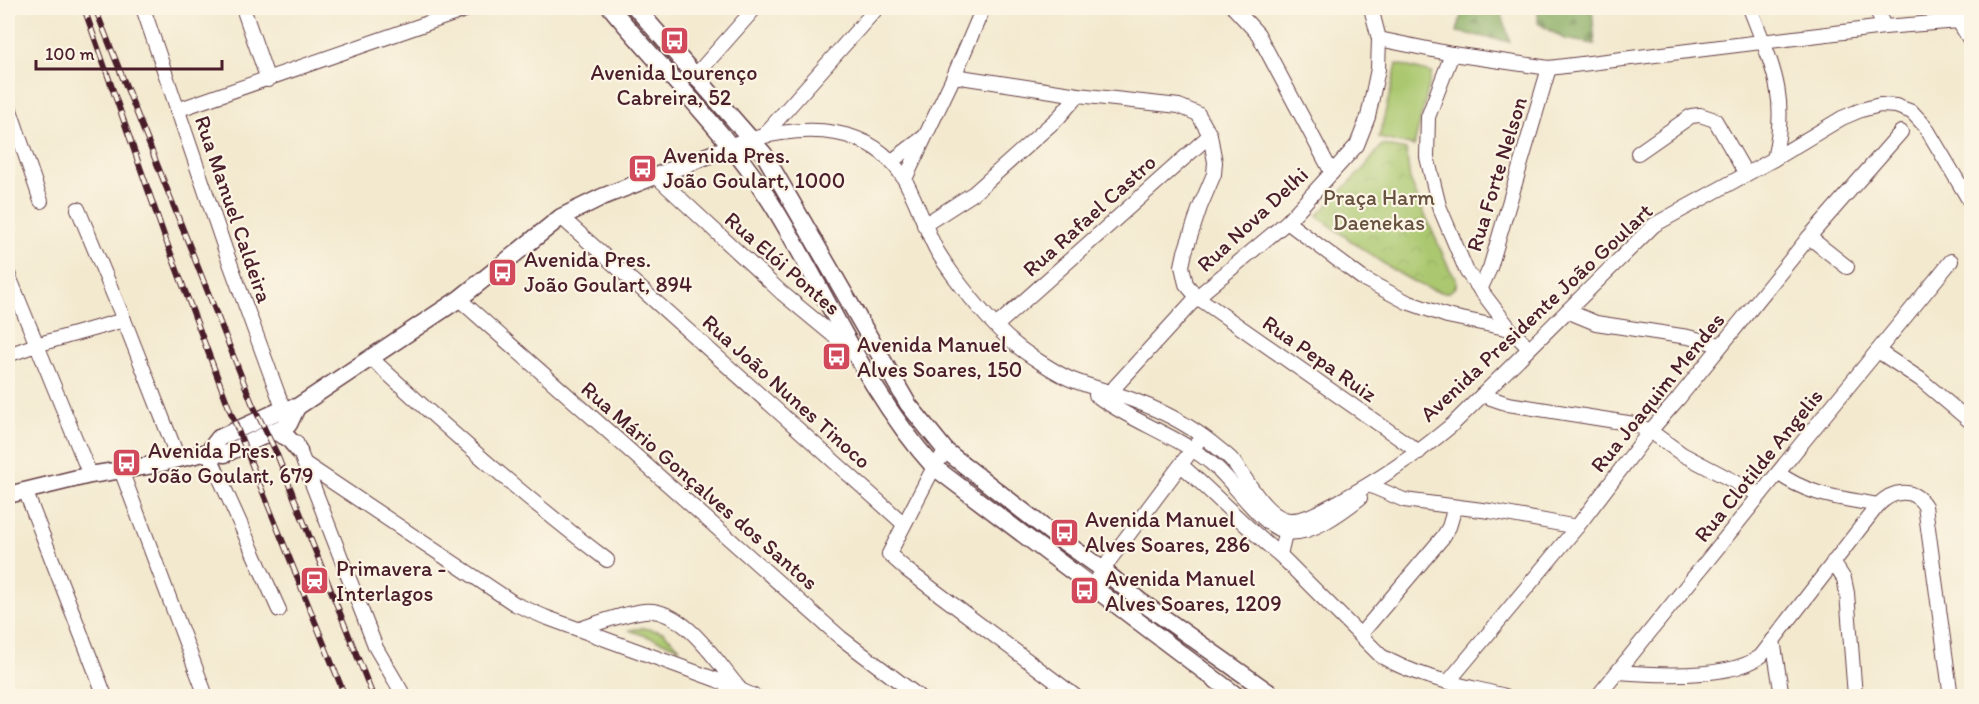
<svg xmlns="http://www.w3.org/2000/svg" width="1979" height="704" viewBox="0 0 1979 704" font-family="Itim,sans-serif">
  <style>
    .forest { fill: url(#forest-firs); stroke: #696646; stroke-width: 1.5 }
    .park { fill: url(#park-crowns); stroke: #7a744e; stroke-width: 1.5 }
    .pitch { fill: #abc870; stroke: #7a744e; stroke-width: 1.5 }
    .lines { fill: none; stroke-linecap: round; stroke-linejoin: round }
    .minor-casing { stroke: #633d44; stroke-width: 16 }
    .major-casing { stroke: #633d44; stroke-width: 19 }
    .minor { stroke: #fff; stroke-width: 14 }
    .major { stroke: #fff; stroke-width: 16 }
    .rail-casing { stroke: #4a1f2b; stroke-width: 6 }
    .rail { stroke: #fcf5e5; stroke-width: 4; stroke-dasharray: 11; stroke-linecap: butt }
    .labels { text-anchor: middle; stroke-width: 4.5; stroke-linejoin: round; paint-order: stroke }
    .poi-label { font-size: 22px; fill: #4a1f2b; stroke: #fcf5e5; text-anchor: start }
    .street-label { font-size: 22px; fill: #4a1f2b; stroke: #fcf5e5 }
    .park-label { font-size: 22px; fill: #675240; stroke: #fcf5e5 }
  </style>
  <defs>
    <pattern id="forest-firs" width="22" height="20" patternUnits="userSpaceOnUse" patternTransform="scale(1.5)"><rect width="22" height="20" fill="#88ac62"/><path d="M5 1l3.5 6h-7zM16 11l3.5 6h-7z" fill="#718b51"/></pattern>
    <pattern id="park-crowns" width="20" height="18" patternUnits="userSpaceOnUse" patternTransform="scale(1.5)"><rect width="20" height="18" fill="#abc870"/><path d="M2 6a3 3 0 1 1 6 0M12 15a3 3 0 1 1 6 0" fill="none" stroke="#95ab61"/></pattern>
  </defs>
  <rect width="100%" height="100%" fill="#fcf5e5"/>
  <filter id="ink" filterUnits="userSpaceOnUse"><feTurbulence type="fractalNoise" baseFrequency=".0167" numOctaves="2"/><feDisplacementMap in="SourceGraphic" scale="12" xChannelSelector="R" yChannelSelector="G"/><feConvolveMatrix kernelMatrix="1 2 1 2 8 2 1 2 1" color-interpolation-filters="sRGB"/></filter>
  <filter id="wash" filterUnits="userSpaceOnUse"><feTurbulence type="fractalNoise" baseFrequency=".008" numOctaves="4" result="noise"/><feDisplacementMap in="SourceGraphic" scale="24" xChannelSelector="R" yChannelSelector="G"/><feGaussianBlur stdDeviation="1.35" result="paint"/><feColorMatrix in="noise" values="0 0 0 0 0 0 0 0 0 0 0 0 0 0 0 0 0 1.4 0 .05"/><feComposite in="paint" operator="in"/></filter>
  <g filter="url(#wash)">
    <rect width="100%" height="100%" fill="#f3e9cf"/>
    <!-- forest -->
    <g class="forest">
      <path d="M1463,8H1500L1510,42L1457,32Z"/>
      <path d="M1538,8H1592L1595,44L1564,39L1538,23Z"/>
    </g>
    <!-- park -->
    <g class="park">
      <path d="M1382,145L1406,150L1410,179L1419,202L1450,270L1456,277V286C1452,290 1450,293 1444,292C1414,291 1344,235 1317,216L1365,167Z"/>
      <path d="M643,628L663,632L680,648L629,630Z"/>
    </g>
    <!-- pitch -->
    <path class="pitch" d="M1397,64L1432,73L1414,146L1379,138Z"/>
  </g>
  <g filter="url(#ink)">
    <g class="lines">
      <defs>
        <g id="minor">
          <path d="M143,8L226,252L287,419"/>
          <path d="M243,8L268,80"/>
          <path d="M1234,8L1258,34L1332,173"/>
          <path d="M1750,8C1772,66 1789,95 1774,159"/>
          <path d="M1876,8L1884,27"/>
          <path d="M1959,22L1972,43"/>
          <path d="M1379,39L1452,54L1549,68L1884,27L1972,20"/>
          <path d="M1452,54L1428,117L1427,157L1439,206L1467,272L1510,329"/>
          <path d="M695,76L755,8"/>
          <path d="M954,76L1078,95L1179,106L1198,114L1210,135L1215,162L1214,174L1200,207L1185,252L1182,266L1186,284L1197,297L1419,452"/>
          <path d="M8,104L41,201"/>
          <path d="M177,110L471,8"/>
          <path d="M764,135L877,8"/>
          <path d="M752,139C806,125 870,124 903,177C917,200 924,227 937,251C954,279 991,325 1016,345C1025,353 1058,374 1070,379C1092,388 1116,393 1138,402C1164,412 1192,427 1213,444C1219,449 1226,454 1231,459C1246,476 1264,517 1289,520C1305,521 1322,510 1336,503C1378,481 1416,455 1452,425L1654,225L1774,159L1842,118L1861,110L1880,105L1896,106L1912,112L1925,126L1972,205"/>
          <path d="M1638,153L1691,116L1700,115L1715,120L1746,174"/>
          <path d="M892,161L924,137"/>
          <path d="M656,176L782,293L851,350"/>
          <path d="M905,179L954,76L983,8"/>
          <path d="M78,209L124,320L178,458"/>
          <path d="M561,217L904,524"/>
          <path d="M1287,222L1362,278L1407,302L1447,316L1510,329L1529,348"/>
          <path d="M924,225L974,193L1059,117L1078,95"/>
          <path d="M1809,237L1847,267"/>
          <path d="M8,274L90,475"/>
          <path d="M1480,290L1490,268L1549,68"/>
          <path d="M459,299L841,638L918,696"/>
          <path d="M1567,311L1596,323L1688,337L1721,345"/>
          <path d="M997,325L1210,135"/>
          <path d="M1878,351L1920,379L1972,423"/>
          <path d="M8,355L36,345L124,320"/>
          <path d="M372,359C447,429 525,498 607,560"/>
          <path d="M1096,395C1133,423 1183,437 1217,468C1237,486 1262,527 1287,532C1310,536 1342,512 1360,498"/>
          <path d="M1482,395L1508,404L1634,424L1650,431L1682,454L1760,495"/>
          <path d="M1103,400L1197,297L1287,222L1357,145L1368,117L1378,69L1379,39L1371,8"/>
          <path d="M296,442L376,648L404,696"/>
          <path d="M946,451L934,467L889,554L907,570L1075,696"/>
          <path d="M208,452L279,610"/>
          <path d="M304,463L515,604L545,617L717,680L754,696"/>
          <path d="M1181,465C1215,494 1245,527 1280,555"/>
          <path d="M121,470L206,696"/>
          <path d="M1778,473C1809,496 1842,498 1878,505"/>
          <path d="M1369,485L1404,500L1490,511L1577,527"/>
          <path d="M25,490L105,696"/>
          <path d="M1287,525L1280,555L1381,656C1418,678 1463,685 1505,696"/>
          <path d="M1833,562L1844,579L1847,593L1855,696"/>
          <path d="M1092,588L1111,558L1197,443"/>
          <path d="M580,629C601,622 622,614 644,611C683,607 716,661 739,688"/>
          <path d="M1360,635L1443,537L1449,527L1455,507"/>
          <path d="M1773,640L1782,696"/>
          <path d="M1618,672C1655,675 1731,679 1761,656L1878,505C1893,490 1913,487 1925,506L1950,690"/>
          <path d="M1449,681L1577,527L1650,431L1678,399L1809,237L1901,132"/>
          <path d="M1598,696L1806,438L1951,261"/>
        </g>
        <g id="major">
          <path d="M611,8C664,72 725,130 770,201C825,288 864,390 934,467L1237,696"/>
          <path d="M636,8L764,154L908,404L946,451L1050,532L1102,569L1140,601L1274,696"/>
          <path d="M273,431L288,438L299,451"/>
          <path d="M208,452L219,438L283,409L297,407L459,299L561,217L602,197L740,143"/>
          <path d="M8,495L90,475L153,465L208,452L225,454L289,424L297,407"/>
        </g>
      </defs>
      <!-- minor casing -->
      <use href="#minor" class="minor-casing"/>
      <!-- major casing -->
      <use href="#major" class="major-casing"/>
      <!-- minor -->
      <use href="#minor" class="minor"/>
      <!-- major -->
      <use href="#major" class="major"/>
      <defs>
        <g id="rail">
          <path d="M84,8L165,238L231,413L345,696"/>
          <path d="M95,8L252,403L276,452L373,696"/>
        </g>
      </defs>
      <!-- rail casing -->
      <use href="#rail" class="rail-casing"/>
      <!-- rail -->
      <use href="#rail" class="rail"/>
    </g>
  </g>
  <!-- icons -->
  <defs>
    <symbol id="bus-square" viewBox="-11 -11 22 22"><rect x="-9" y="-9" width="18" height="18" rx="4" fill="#d1495b" stroke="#fcf5e5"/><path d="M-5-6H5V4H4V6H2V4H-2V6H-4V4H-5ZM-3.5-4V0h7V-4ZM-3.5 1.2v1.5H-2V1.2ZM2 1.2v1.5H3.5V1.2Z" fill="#fff"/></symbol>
    <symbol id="station-square" viewBox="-11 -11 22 22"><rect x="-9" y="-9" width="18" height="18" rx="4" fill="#d1495b" stroke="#fcf5e5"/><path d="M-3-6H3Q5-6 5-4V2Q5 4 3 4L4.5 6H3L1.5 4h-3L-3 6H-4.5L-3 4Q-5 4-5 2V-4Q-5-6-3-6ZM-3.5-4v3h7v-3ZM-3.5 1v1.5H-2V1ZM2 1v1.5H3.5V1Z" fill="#fff"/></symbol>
  </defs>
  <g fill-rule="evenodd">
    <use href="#bus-square" x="658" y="24" width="33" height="33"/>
    <use href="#bus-square" x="626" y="152" width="33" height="33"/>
    <use href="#bus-square" x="486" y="256" width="33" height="33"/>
    <use href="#bus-square" x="820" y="340" width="33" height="33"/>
    <use href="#bus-square" x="110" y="446" width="33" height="33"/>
    <use href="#bus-square" x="1048" y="516" width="33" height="33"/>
    <use href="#station-square" x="298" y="564" width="33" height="33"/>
    <use href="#bus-square" x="1068" y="574" width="33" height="33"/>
  </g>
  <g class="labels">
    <!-- poi labels -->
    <g class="poi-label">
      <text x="674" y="80" text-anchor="middle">Avenida Lourenço<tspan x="674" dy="25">Cabreira, 52</tspan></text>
      <text x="663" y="163">Avenida Pres.<tspan x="663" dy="25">João Goulart, 1000</tspan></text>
      <text x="524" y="267">Avenida Pres.<tspan x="524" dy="25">João Goulart, 894</tspan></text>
      <text x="857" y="352">Avenida Manuel<tspan x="857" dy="25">Alves Soares, 150</tspan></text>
      <text x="148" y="458">Avenida Pres.<tspan x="148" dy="25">João Goulart, 679</tspan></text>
      <text x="1085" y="527">Avenida Manuel<tspan x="1085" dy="25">Alves Soares, 286</tspan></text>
      <text x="336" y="576">Primavera -<tspan x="336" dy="25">Interlagos</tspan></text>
      <text x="1105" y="586">Avenida Manuel<tspan x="1105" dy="25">Alves Soares, 1209</tspan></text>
    </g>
    <!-- street labels -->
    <g class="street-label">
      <text transform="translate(1496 174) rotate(-73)" y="8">Rua Forte Nelson</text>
      <text transform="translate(234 209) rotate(71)" y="8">Rua Manuel Caldeira</text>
      <text transform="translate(1089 215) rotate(-42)" y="8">Rua Rafael Castro</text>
      <text transform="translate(1252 219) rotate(-43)" y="8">Rua Nova Delhi</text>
      <text transform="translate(783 263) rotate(41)" y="8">Rua Elói Pontes</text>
      <text transform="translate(1536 312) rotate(-43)" y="8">Avenida Presidente João Goulart</text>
      <text transform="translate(1320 358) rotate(35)" y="8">Rua Pepa Ruiz</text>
      <text transform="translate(787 391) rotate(42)" y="8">Rua João Nunes Tinoco</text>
      <text transform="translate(1657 392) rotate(-51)" y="8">Rua Joaquim Mendes</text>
      <text transform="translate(1758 465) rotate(-51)" y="8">Rua Clotilde Angelis</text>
      <text transform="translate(700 485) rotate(41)" y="8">Rua Mário Gonçalves dos Santos</text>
    </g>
    <!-- park labels -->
    <g class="park-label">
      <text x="1379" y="205">Praça Harm<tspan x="1379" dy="25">Daenekas</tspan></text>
    </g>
  </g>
  <!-- margin -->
  <rect width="1979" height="704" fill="none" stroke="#fcf5e5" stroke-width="30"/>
  <!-- scale -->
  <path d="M36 60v9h186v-9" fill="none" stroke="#4a1f2b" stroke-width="3"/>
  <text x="45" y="60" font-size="18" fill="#4a1f2b" stroke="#fcf5e5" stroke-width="4.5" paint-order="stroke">100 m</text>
</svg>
